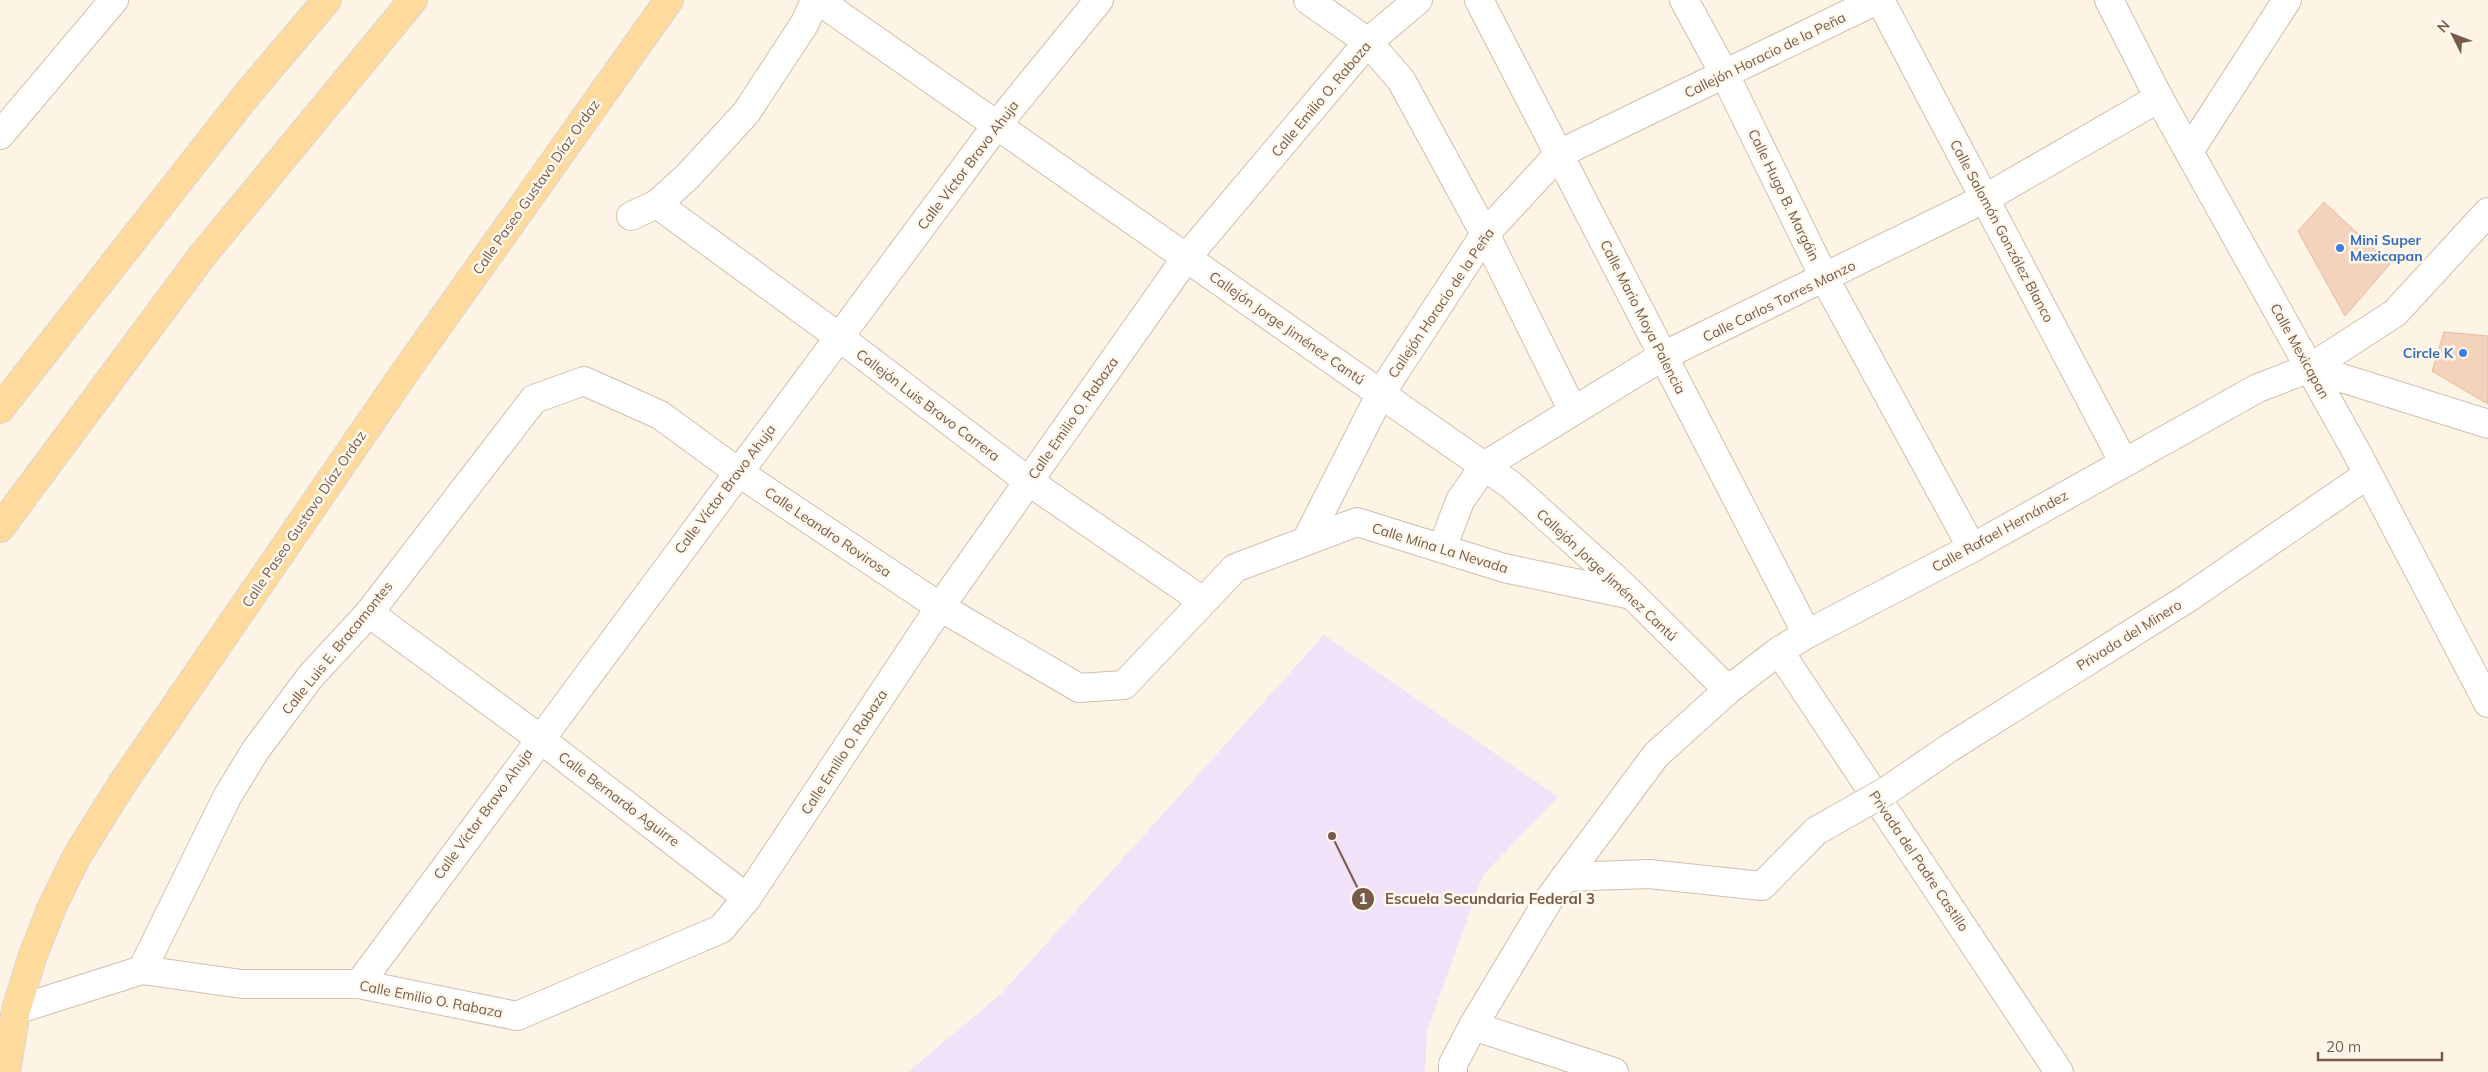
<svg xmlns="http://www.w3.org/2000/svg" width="2488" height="1072" viewBox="0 0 2488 1072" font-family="Mulish,sans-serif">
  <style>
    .education { fill: #f1e2fa }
    .building { fill: #f4d3bc; stroke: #e7b99c }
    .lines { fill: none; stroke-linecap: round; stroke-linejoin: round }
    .minor-casing { stroke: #d2bead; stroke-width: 30 }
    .major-casing { stroke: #dcd4d0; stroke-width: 30 }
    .minor { stroke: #fff; stroke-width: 28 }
    .major { stroke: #fedb9c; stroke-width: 28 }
    .minor-bridge-casing { stroke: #d2bead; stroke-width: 30; stroke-linecap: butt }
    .minor-bridge { stroke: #fff; stroke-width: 28 }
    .shop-dot { fill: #3f7fe0; stroke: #fff8ed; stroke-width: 2 }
    .labels { text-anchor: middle; stroke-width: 5; stroke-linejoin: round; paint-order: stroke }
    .street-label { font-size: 14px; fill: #785a49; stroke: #fff8ed }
    .shop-label { font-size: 14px; font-weight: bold; fill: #366cbe; stroke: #fff8ed; text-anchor: start }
    .leader { fill: none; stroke: #785a49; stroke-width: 2 }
    .callout-dot { fill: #785a49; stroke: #fff8ed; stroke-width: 2 }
    .mark-label { font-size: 15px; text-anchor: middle; font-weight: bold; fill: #fff }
    .callout-label { font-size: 15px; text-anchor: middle; font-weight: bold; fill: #785a49; stroke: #fff8ed; stroke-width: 5; stroke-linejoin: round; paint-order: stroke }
  </style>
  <rect width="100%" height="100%" fill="#fdf4e6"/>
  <!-- education -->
  <path class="education" d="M1324,635L1558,797L1483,875L1427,1031L1425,1072H908L1001,994Z"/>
  <!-- building -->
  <g class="building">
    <path d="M2324,202L2390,264L2345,316L2298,231Z"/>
    <path d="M2444,332L2488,336V404L2432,371Z"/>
  </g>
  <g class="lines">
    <defs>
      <g id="minor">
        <path d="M818,0L1511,485L1620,583L1728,690"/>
        <path d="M1308,0L1368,42L1401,80L1485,234L1573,411"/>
        <path d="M1479,0L1807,634"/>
        <path d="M1684,0L1725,75L1825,279L1972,548"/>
        <path d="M1880,0L2124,463"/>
        <path d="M2109,0L2159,98L2357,453L2488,703"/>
        <path d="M0,135L114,0"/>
        <path d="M2190,150L2287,0"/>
        <path d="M657,204L839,337L1028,481L1203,601"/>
        <path d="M631,216L657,204L687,177L746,113L805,23L815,0"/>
        <path d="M2310,368L2488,424"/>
        <path d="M1306,541L1381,393L1485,234L1559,154L1877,0"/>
        <path d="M1442,548L1460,501L1484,466L1663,356L1984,199L2159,98"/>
        <path d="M369,613L539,738L747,898"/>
        <path d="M1779,651L2059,1072"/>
        <path d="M1888,790L1949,748L2188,598L2367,475"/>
        <path d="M1565,877L1649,874L1762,886L1816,831"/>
        <path d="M142,970L227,797L255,751L310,677L369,613L534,399L584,381L660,415L738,472L940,607L1079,688L1124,685L1235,568L1357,522L1504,568L1632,595"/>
        <path d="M359,984L996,126L1099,0"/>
        <path d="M16,1010L142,970L242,984H359L517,1016L721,929L747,898L940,607L1186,258L1368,42L1418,0"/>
        <path d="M1473,1026L1614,1072"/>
        <path d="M1453,1072V1064L1473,1026L1549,899L1656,755L1728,690L1779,651L1807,634L1972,548L2258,388L2310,368L2395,313L2488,212"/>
      </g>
      <g id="major">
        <path d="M0,409L245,97L327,0"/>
        <path d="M0,528L202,256L413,0"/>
        <path d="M6,1072L16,1010L33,955L52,907L77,856L122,784L403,375L669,0"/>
      </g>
    </defs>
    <!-- minor casing -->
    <use href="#minor" class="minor-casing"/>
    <!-- major casing -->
    <use href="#major" class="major-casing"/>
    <!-- minor -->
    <use href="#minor" class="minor"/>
    <!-- major -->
    <use href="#major" class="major"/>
    <defs>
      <path id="minor-bridge" d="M1816,831L1888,790"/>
    </defs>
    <!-- minor-bridge casing -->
    <use href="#minor-bridge" class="minor-bridge-casing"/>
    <!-- minor-bridge -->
    <use href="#minor-bridge" class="minor-bridge"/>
  </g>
  <!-- markers -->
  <g class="shop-dot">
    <circle cx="2340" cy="248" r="5"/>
    <circle cx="2463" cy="353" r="5"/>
  </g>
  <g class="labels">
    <!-- street labels -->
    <g class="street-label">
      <text transform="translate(1765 55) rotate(-26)" y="5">Callejón Horacio de la Peña</text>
      <text transform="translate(1321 99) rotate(-50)" y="5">Calle Emilio O. Rabaza</text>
      <text transform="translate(968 165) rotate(-53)" y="5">Calle Víctor Bravo Ahuja</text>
      <text transform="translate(536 187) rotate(-55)" y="5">Calle Paseo Gustavo Díaz Ordaz</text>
      <text transform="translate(1784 195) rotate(64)" y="5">Calle Hugo B. Margáin</text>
      <text transform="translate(2002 231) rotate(62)" y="5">Calle Salomón González Blanco</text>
      <text transform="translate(1779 301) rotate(-26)" y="5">Calle Carlos Torres Manzo</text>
      <text transform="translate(1441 303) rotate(-56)" y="5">Callejón Horacio de la Peña</text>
      <text transform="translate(1643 317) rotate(63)" y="5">Calle Mario Moya Palencia</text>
      <text transform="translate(1287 328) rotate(35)" y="5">Callejón Jorge Jiménez Cantú</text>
      <text transform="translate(2300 351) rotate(61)" y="5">Calle Mexicapan</text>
      <text transform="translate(928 405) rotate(37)" y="5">Callejón Luis Bravo Carrera</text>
      <text transform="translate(1073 418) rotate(-55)" y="5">Calle Emilio O. Rabaza</text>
      <text transform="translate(725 489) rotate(-53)" y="5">Calle Víctor Bravo Ahuja</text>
      <text transform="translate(304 519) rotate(-56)" y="5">Calle Paseo Gustavo Díaz Ordaz</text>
      <text transform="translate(2000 531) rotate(-29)" y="5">Calle Rafael Hernández</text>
      <text transform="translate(828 532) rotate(34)" y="5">Calle Leandro Rovirosa</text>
      <text transform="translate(1440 548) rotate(17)" y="5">Calle Mina La Nevada</text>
      <text transform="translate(1607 575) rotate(43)" y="5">Callejón Jorge Jiménez Cantú</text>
      <text transform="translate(2129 635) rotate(-32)" y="5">Privada del Minero</text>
      <text transform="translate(337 648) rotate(-51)" y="5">Calle Luis E. Bracamontes</text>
      <text transform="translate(844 752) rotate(-57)" y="5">Calle Emilio O. Rabaza</text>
      <text transform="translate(619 799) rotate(37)" y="5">Calle Bernardo Aguirre</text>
      <text transform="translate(483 814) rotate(-54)" y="5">Calle Víctor Bravo Ahuja</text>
      <text transform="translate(1919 861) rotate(56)" y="5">Privada del Padre Castillo</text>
      <text transform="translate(431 999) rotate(11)" y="5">Calle Emilio O. Rabaza</text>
    </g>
    <!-- shop labels -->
    <g class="shop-label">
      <text x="2350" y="245">Mini Super<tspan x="2350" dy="16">Mexicapan</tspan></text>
      <text x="2453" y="358" text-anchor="end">Circle K</text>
    </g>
  </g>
  <!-- callouts -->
  <path class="leader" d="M1332 836L1363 899"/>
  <g class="callout-dot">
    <circle cx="1332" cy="836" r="5"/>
    <circle cx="1363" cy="899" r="12"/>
  </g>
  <g class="mark-label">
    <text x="1363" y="904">1</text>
  </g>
  <g class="callout-label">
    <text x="1490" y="904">Escuela Secundaria Federal 3</text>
  </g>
  <!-- north arrow -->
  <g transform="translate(2453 35) rotate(312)" stroke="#fff8ed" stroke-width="4" paint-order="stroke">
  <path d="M0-4L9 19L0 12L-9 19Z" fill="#785a49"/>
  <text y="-8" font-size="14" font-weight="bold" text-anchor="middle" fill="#785a49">N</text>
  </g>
  <!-- scale -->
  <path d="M2318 1052v8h124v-8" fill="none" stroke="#785a49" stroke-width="2.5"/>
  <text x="2326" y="1052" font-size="15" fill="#785a49" stroke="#fff8ed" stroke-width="4" paint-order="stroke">20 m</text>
</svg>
